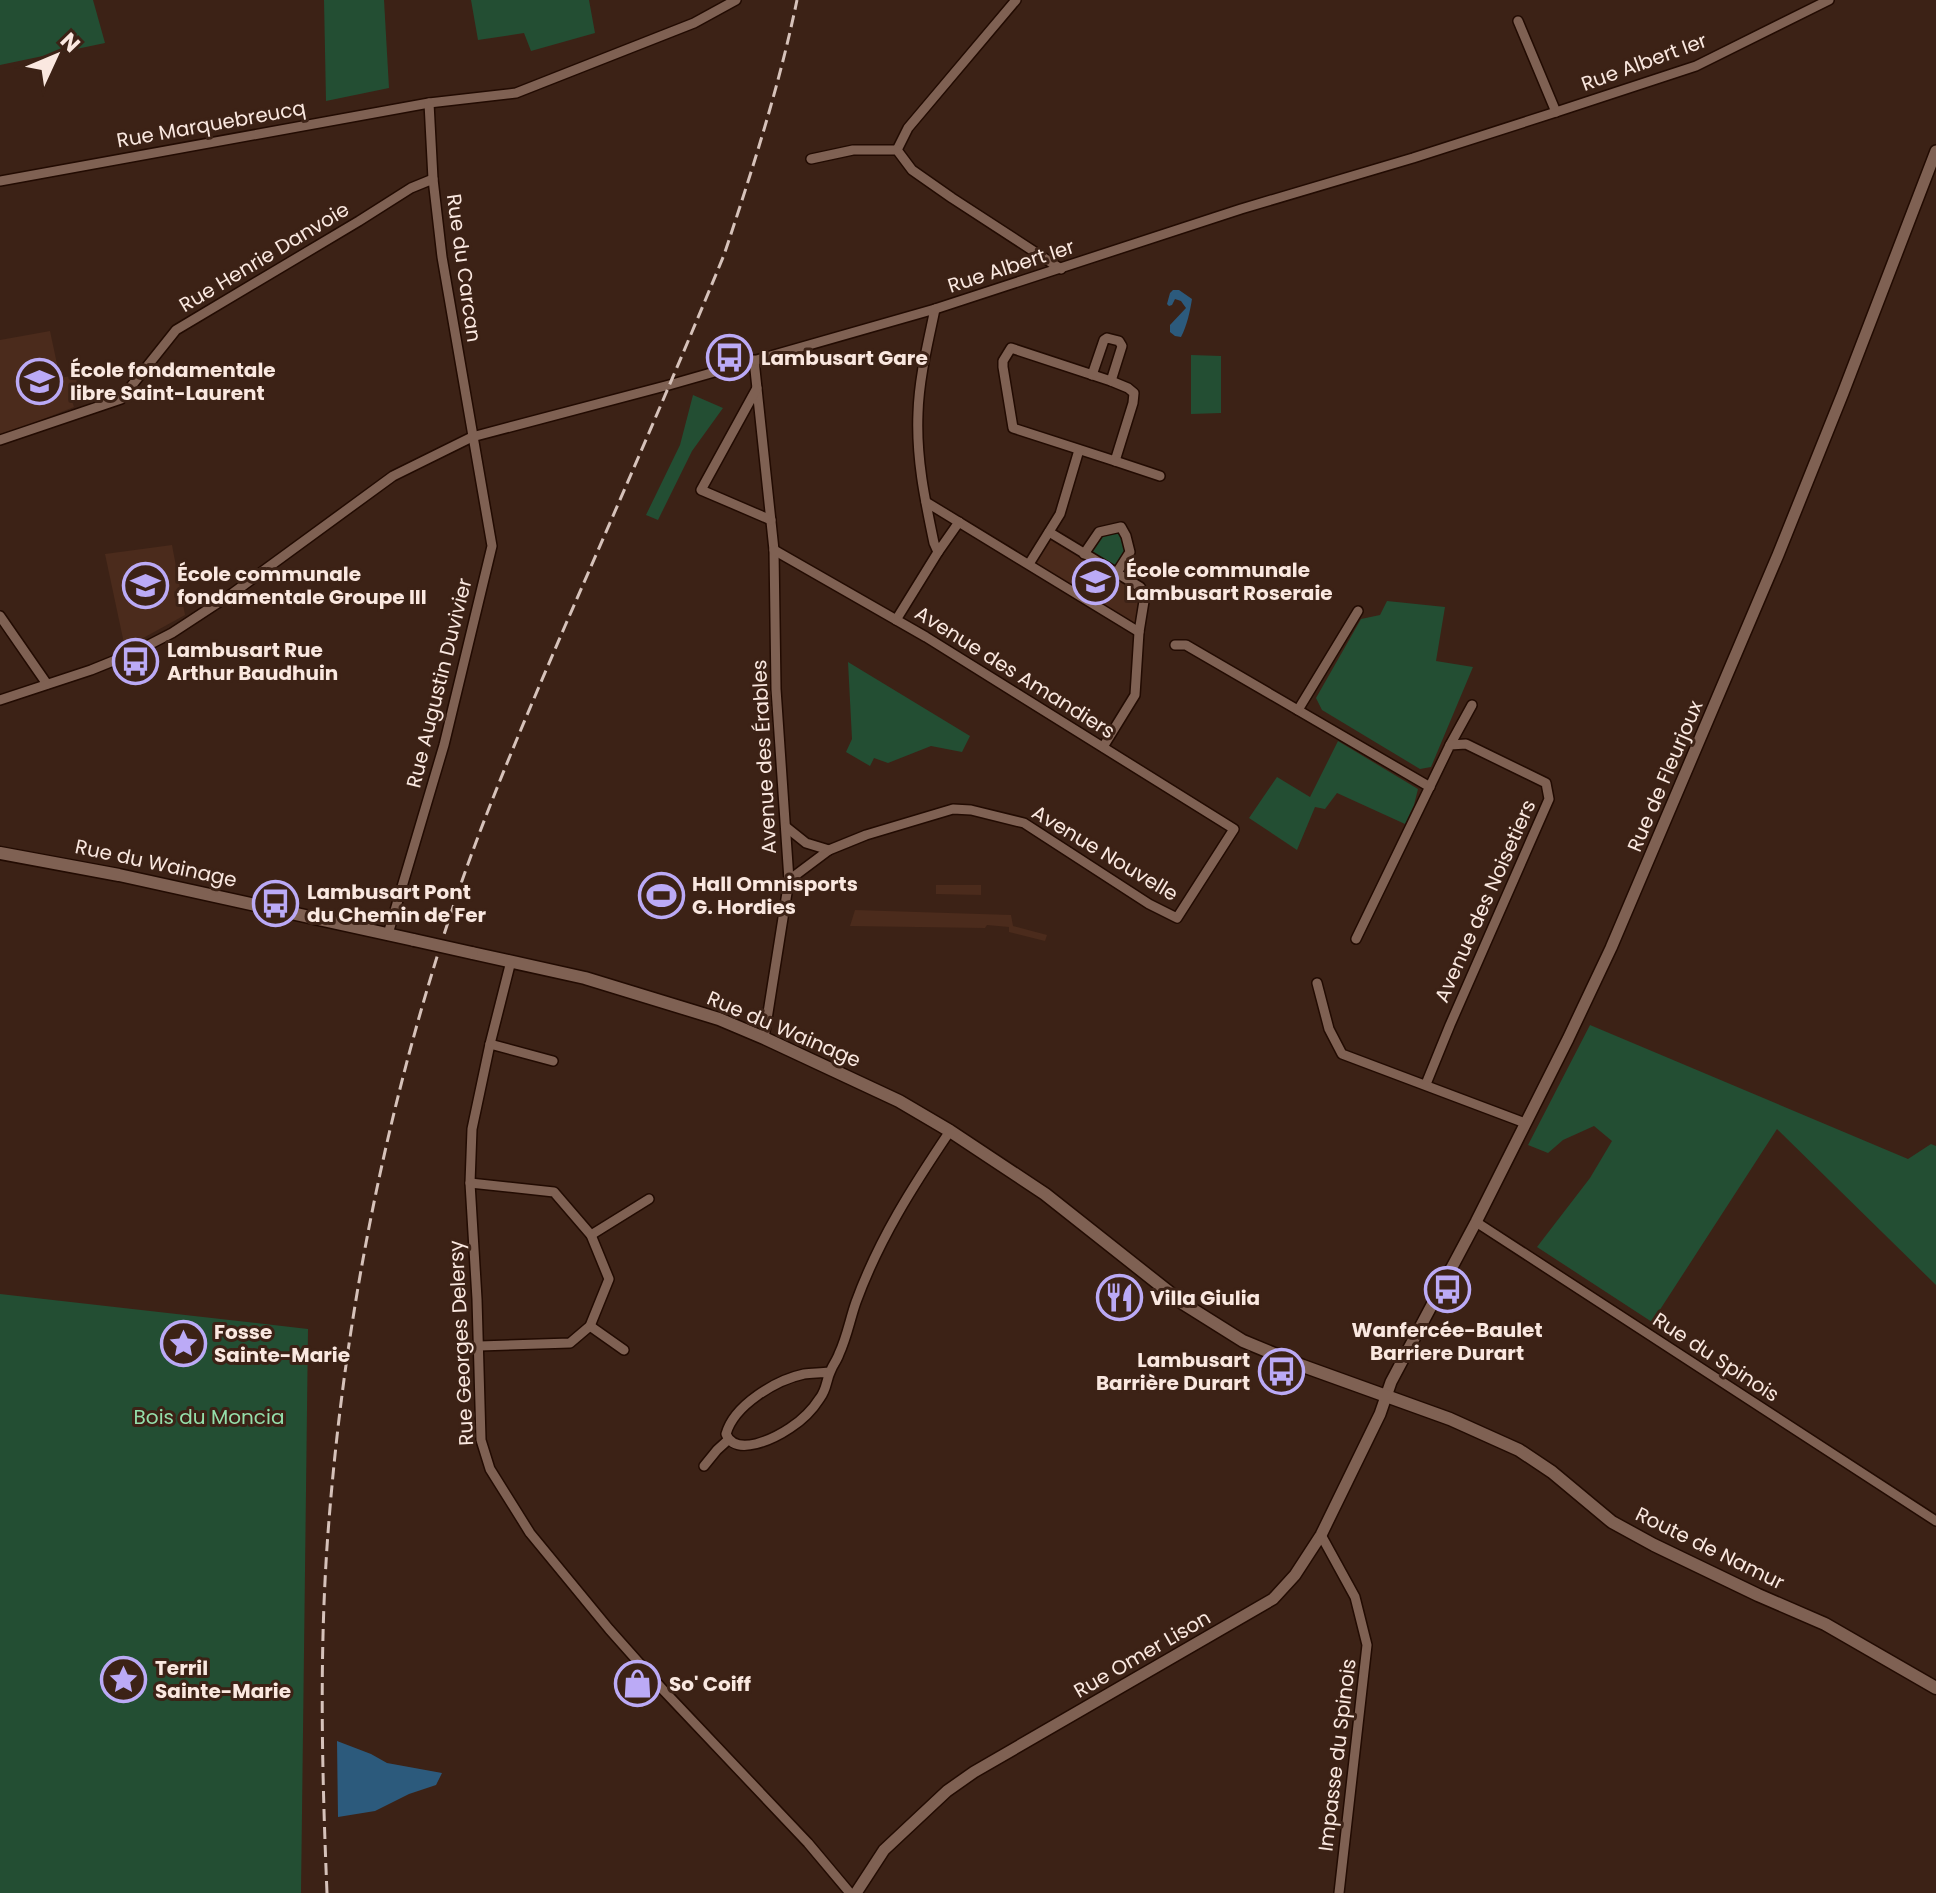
<svg xmlns="http://www.w3.org/2000/svg" width="1936" height="1893" viewBox="0 0 1936 1893" font-family="Poppins,sans-serif">
  <style>
    .built { fill: #4b2b1c }
    .green { fill: #234e33 }
    .water { fill: #2c5a7c }
    .lines { fill: none; stroke-linecap: round; stroke-linejoin: round }
    .minor-casing { stroke: #220b02; stroke-width: 12 }
    .tertiary-casing { stroke: #220b02; stroke-width: 14 }
    .secondary-casing { stroke: #220b02; stroke-width: 15 }
    .minor { stroke: #7f6153; stroke-width: 9 }
    .tertiary { stroke: #7f6153; stroke-width: 11 }
    .secondary { stroke: #7f6153; stroke-width: 12 }
    .rail { stroke: #d6c2ba; stroke-width: 3; stroke-dasharray: 12 6; stroke-linecap: butt }
    .secondary-bridge-casing { stroke: #220b02; stroke-width: 15; stroke-linecap: butt }
    .secondary-bridge { stroke: #7f6153; stroke-width: 12 }
    .labels { text-anchor: middle; stroke-width: 6; stroke-linejoin: round; paint-order: stroke }
    .street-label { font-size: 20px; fill: #fae8e0; stroke: #3c2216 }
    .poi-label { font-size: 20px; font-weight: bold; fill: #fae8e0; stroke: #3c2216; text-anchor: start }
    .park-label { font-size: 20px; fill: #94dfab; stroke: #3c2216 }
  </style>
  <rect width="100%" height="100%" fill="#3c2216"/>
  <!-- built -->
  <g class="built">
    <path d="M50,331L60,378L71,376L73,378L76,377L78,392L70,395L74,407L0,436V340Z"/>
    <path d="M1050,538L1139,593L1137,623L1133,624L1036,564V560Z"/>
    <path d="M172,545L185,615L125,648L105,554Z"/>
    <path d="M936,885H981V895L936,894Z"/>
    <path d="M855,910L1011,915L1013,926L1047,935L1045,941L1009,932V927L987,925L985,928L850,926Z"/>
  </g>
  <!-- green -->
  <g class="green">
    <path d="M0,0H93L105,43L0,65Z"/>
    <path d="M324,0H384L389,88L326,101Z"/>
    <path d="M471,0H589L595,33L531,51L524,33L478,40Z"/>
    <path d="M1191,355L1221,356V413L1191,414Z"/>
    <path d="M693,395L723,408L692,451L658,520L646,515L680,445Z"/>
    <path d="M1117,531L1123,537L1125,551L1114,568L1089,553L1101,536Z"/>
    <path d="M1387,601L1445,607L1436,661L1473,667L1431,767L1420,769L1322,710L1316,698L1361,619L1380,615Z"/>
    <path d="M848,662L970,736L962,752L931,746L888,763L874,758L870,766L846,752L852,739Z"/>
    <path d="M1338,741L1418,789L1414,805L1405,824L1337,793L1325,809L1315,807L1297,850L1249,818L1277,777L1310,797Z"/>
    <path d="M1590,1025L1908,1159L1931,1144L1936,1146V1285L1777,1129L1652,1322L1537,1247L1590,1178L1612,1141L1594,1126L1563,1140L1548,1153L1528,1145Z"/>
    <path d="M0,1294L308,1329L301,1893H0Z"/>
  </g>
  <!-- water -->
  <g class="water">
    <path d="M1173,290H1179L1192,299C1190,311 1187,326 1181,337L1175,336L1170,332V325L1186,308L1181,301L1175,299L1172,305L1169,306L1167,304L1170,293Z"/>
    <path d="M337,1741L371,1754L387,1763L442,1773L436,1785L409,1794L375,1811L338,1817Z"/>
  </g>
  <g class="lines">
    <defs>
      <g id="minor">
        <path d="M1518,21L1556,112"/>
        <path d="M897,150L908,128L1016,0"/>
        <path d="M811,159L853,150H897L912,170L952,198L1061,269"/>
        <path d="M0,181L429,103L516,93L694,23L736,0"/>
        <path d="M935,309C928,343 919,378 918,413C916,458 925,500 934,543L938,552"/>
        <path d="M1011,348L1111,381L1128,388L1134,393L1133,403L1115,461L1013,428L1003,367V361Z"/>
        <path d="M754,360L774,550L776,689L789,880L764,1038"/>
        <path d="M1092,375L1104,340L1107,338L1119,341L1122,346L1111,381"/>
        <path d="M757,388L701,490L771,520"/>
        <path d="M0,440L121,399L176,330L359,221L411,188L433,179"/>
        <path d="M1115,461L1160,476"/>
        <path d="M926,502L1139,632"/>
        <path d="M1049,532L1140,587L1145,595L1139,632L1135,695L1103,747"/>
        <path d="M774,550L926,637L1234,829L1177,918L1149,904L1024,823L971,810L953,809L866,835L829,850L789,880"/>
        <path d="M1084,554L1099,532L1121,527L1126,536L1130,552L1116,574"/>
        <path d="M1029,564L1060,514L1079,450"/>
        <path d="M0,616L47,684"/>
        <path d="M896,620L938,552L959,522"/>
        <path d="M1175,645H1186L1430,787"/>
        <path d="M0,700L91,670L133,653L172,633L233,593L393,476L472,437L669,385L935,309L1241,209L1413,158L1556,112L1696,66L1829,0"/>
        <path d="M1298,710L1358,611"/>
        <path d="M1450,745L1472,705"/>
        <path d="M786,827L806,843L829,850"/>
        <path d="M388,934L444,745L492,546L442,257L433,179L429,103"/>
        <path d="M1356,939L1450,745L1466,744L1546,783L1549,799L1450,1025L1426,1084"/>
        <path d="M511,961L490,1044L472,1129L470,1183L477,1299L481,1440L490,1469L530,1533L609,1629L665,1692L808,1843L850,1893"/>
        <path d="M1317,983L1329,1029L1342,1054L1525,1123"/>
        <path d="M490,1044L553,1061"/>
        <path d="M470,1183L554,1192L591,1235L609,1279L590,1326L570,1343L479,1346"/>
        <path d="M1476,1222L1936,1521"/>
        <path d="M591,1235L649,1199"/>
        <path d="M590,1326L624,1350"/>
        <path d="M829,1372C821,1373 812,1373 804,1374C776,1380 734,1405 726,1434C736,1458 775,1438 790,1428C801,1421 813,1409 820,1398C827,1389 826,1380 831,1370C833,1365 837,1360 839,1354C847,1337 850,1319 856,1302C879,1239 913,1186 950,1131"/>
        <path d="M704,1466L717,1450L728,1440"/>
        <path d="M1321,1535L1355,1597L1367,1645L1339,1893"/>
      </g>
      <path id="tertiary" d="M856,1893L884,1850L947,1791L974,1772L1273,1599L1295,1575L1321,1535L1380,1414L1391,1382L1476,1222L1568,1039L1611,948L1778,555L1843,393L1936,151"/>
      <g id="secondary">
        <path d="M0,853L119,875L414,940"/>
        <path d="M472,953L585,978L719,1019L764,1038L899,1101L950,1131L1045,1194L1184,1304L1243,1341L1303,1366L1450,1419L1519,1450L1552,1472L1612,1522L1654,1545L1758,1595L1825,1624L1936,1688"/>
      </g>
    </defs>
    <!-- minor casing -->
    <use href="#minor" class="minor-casing"/>
    <!-- tertiary casing -->
    <use href="#tertiary" class="tertiary-casing"/>
    <!-- secondary casing -->
    <use href="#secondary" class="secondary-casing"/>
    <!-- minor -->
    <use href="#minor" class="minor"/>
    <!-- tertiary -->
    <use href="#tertiary" class="tertiary"/>
    <!-- secondary -->
    <use href="#secondary" class="secondary"/>
    <!-- rail -->
    <path class="rail" d="M327,1893C322,1773 319,1653 328,1533C344,1319 386,1108 454,904C486,809 526,717 565,626C619,502 673,379 724,255C752,171 779,87 797,0"/>
    <defs>
      <path id="secondary-bridge" d="M414,940L472,953"/>
    </defs>
    <!-- secondary-bridge casing -->
    <use href="#secondary-bridge" class="secondary-bridge-casing"/>
    <!-- secondary-bridge -->
    <use href="#secondary-bridge" class="secondary-bridge"/>
  </g>
  <!-- icons -->
  <defs>
    <symbol id="bus-ring" viewBox="-11 -11 22 22"><circle r="9.5" fill="#3c2216" stroke="#bbaaf6" stroke-width="1.5"/><path d="M-5-6H5V4H4V6H2V4H-2V6H-4V4H-5ZM-3.5-4V0h7V-4ZM-3.5 1.2v1.5H-2V1.2ZM2 1.2v1.5H3.5V1.2Z" fill="#bbaaf6"/></symbol>
    <symbol id="school-ring" viewBox="-11 -11 22 22"><circle r="9.5" fill="#3c2216" stroke="#bbaaf6" stroke-width="1.5"/><path d="M0-5L7-2L0 1L-7-2ZM-4 1L0 2.5L4 1V4Q0 6-4 4Z" fill="#bbaaf6"/></symbol>
    <symbol id="stadium-ring" viewBox="-11 -11 22 22"><circle r="9.5" fill="#3c2216" stroke="#bbaaf6" stroke-width="1.5"/><path d="M0-5a6.5 5 0 1 0 0 10a6.5 5 0 1 0 0-10ZM-3.5-1.8h7v3.6h-7Z" fill="#bbaaf6"/></symbol>
    <symbol id="restaurant-ring" viewBox="-11 -11 22 22"><circle r="9.5" fill="#3c2216" stroke="#bbaaf6" stroke-width="1.5"/><path d="M-5-6h1v4h1v-4h1v4h1v-4h1v5L-1.5 .5V6h-2V.5L-5-1ZM5-6V6H3V1.5H1.5Q1.5-4 5-6Z" fill="#bbaaf6"/></symbol>
    <symbol id="sight-ring" viewBox="-11 -11 22 22"><circle r="9.5" fill="#3c2216" stroke="#bbaaf6" stroke-width="1.5"/><path d="M0-6L1.8-2.2L6-1.7L2.9 1.2L3.7 5.4L0 3.3L-3.7 5.4L-2.9 1.2L-6-1.7L-1.8-2.2Z" fill="#bbaaf6"/></symbol>
    <symbol id="shop-ring" viewBox="-11 -11 22 22"><circle r="9.5" fill="#3c2216" stroke="#bbaaf6" stroke-width="1.5"/><path d="M-5-2.5h2.3a2.7 3.5 0 0 1 5.4 0H5L5.5 6h-11ZM-1.5-2.5h3a1.5 2.3 0 0 0-3 0Z" fill="#bbaaf6"/></symbol>
  </defs>
  <g fill-rule="evenodd">
    <use href="#bus-ring" x="704" y="332" width="51" height="51"/>
    <use href="#school-ring" x="14" y="356" width="51" height="51"/>
    <use href="#school-ring" x="1070" y="556" width="51" height="51"/>
    <use href="#school-ring" x="120" y="560" width="51" height="51"/>
    <use href="#bus-ring" x="110" y="636" width="51" height="51"/>
    <use href="#stadium-ring" x="636" y="870" width="51" height="51"/>
    <use href="#bus-ring" x="250" y="878" width="51" height="51"/>
    <use href="#bus-ring" x="1422" y="1264" width="51" height="51"/>
    <use href="#restaurant-ring" x="1094" y="1272" width="51" height="51"/>
    <use href="#sight-ring" x="158" y="1318" width="51" height="51"/>
    <use href="#bus-ring" x="1256" y="1346" width="51" height="51"/>
    <use href="#sight-ring" x="98" y="1654" width="51" height="51"/>
    <use href="#shop-ring" x="612" y="1658" width="51" height="51"/>
  </g>
  <g class="labels">
    <!-- street labels -->
    <g class="street-label">
      <text transform="translate(1644 62) rotate(-20)" y="7">Rue Albert Ier</text>
      <text transform="translate(211 124) rotate(-10)" y="7">Rue Marquebreucq</text>
      <text transform="translate(264 257) rotate(-31)" y="7">Rue Henrie Danvoie</text>
      <text transform="translate(1011 266) rotate(-18)" y="7">Rue Albert Ier</text>
      <text transform="translate(464 268) rotate(82)" y="7">Rue du Carcan</text>
      <text transform="translate(1015 672) rotate(32)" y="7">Avenue des Amandiers</text>
      <text transform="translate(439 683) rotate(-76)" y="7">Rue Augustin Duvivier</text>
      <text transform="translate(764 757) rotate(-93)" y="7">Avenue des Érables</text>
      <text transform="translate(1665 776) rotate(-67)" y="7">Rue de Fleurjoux</text>
      <text transform="translate(1105 853) rotate(31)" y="7">Avenue Nouvelle</text>
      <text transform="translate(156 863) rotate(12)" y="7">Rue du Wainage</text>
      <text transform="translate(1485 901) rotate(-66)" y="7">Avenue des Noisetiers</text>
      <text transform="translate(784 1029) rotate(23)" y="7">Rue du Wainage</text>
      <text transform="translate(461 1343) rotate(-93)" y="7">Rue Georges Delersy</text>
      <text transform="translate(1716 1357) rotate(33)" y="7">Rue du Spinois</text>
      <text transform="translate(1710 1548) rotate(26)" y="7">Route de Namur</text>
      <text transform="translate(1142 1654) rotate(-30)" y="7">Rue Omer Lison</text>
      <text transform="translate(1337 1755) rotate(-83)" y="7">Impasse du Spinois</text>
    </g>
    <!-- poi labels -->
    <g class="poi-label">
      <text x="761" y="365">Lambusart Gare</text>
      <text x="70" y="377">École fondamentale<tspan x="70" dy="23">libre Saint-Laurent</tspan></text>
      <text x="1126" y="577">École communale<tspan x="1126" dy="23">Lambusart Roseraie</tspan></text>
      <text x="177" y="581">École communale<tspan x="177" dy="23">fondamentale Groupe III</tspan></text>
      <text x="167" y="657">Lambusart Rue<tspan x="167" dy="23">Arthur Baudhuin</tspan></text>
      <text x="692" y="891">Hall Omnisports<tspan x="692" dy="23">G. Hordies</tspan></text>
      <text x="307" y="899">Lambusart Pont<tspan x="307" dy="23">du Chemin de Fer</tspan></text>
      <text x="1150" y="1305">Villa Giulia</text>
      <text x="1447" y="1337" text-anchor="middle">Wanfercée-Baulet<tspan x="1447" dy="23">Barriere Durart</tspan></text>
      <text x="214" y="1339">Fosse<tspan x="214" dy="23">Sainte-Marie</tspan></text>
      <text x="1250" y="1367" text-anchor="end">Lambusart<tspan x="1250" dy="23">Barrière Durart</tspan></text>
      <text x="155" y="1675">Terril<tspan x="155" dy="23">Sainte-Marie</tspan></text>
      <text x="669" y="1691">So' Coiff</text>
    </g>
    <!-- park labels -->
    <g class="park-label">
      <text x="209" y="1424">Bois du Moncia</text>
    </g>
  </g>
  <!-- north arrow -->
  <g transform="translate(56 56) rotate(46)" stroke="#3c2216" stroke-width="6" paint-order="stroke">
  <path d="M0-6L14 30L0 20L-14 30Z" fill="#fae8e0"/>
  <text y="-12" font-size="22" font-weight="bold" text-anchor="middle" fill="#fae8e0">N</text>
  </g>
</svg>
